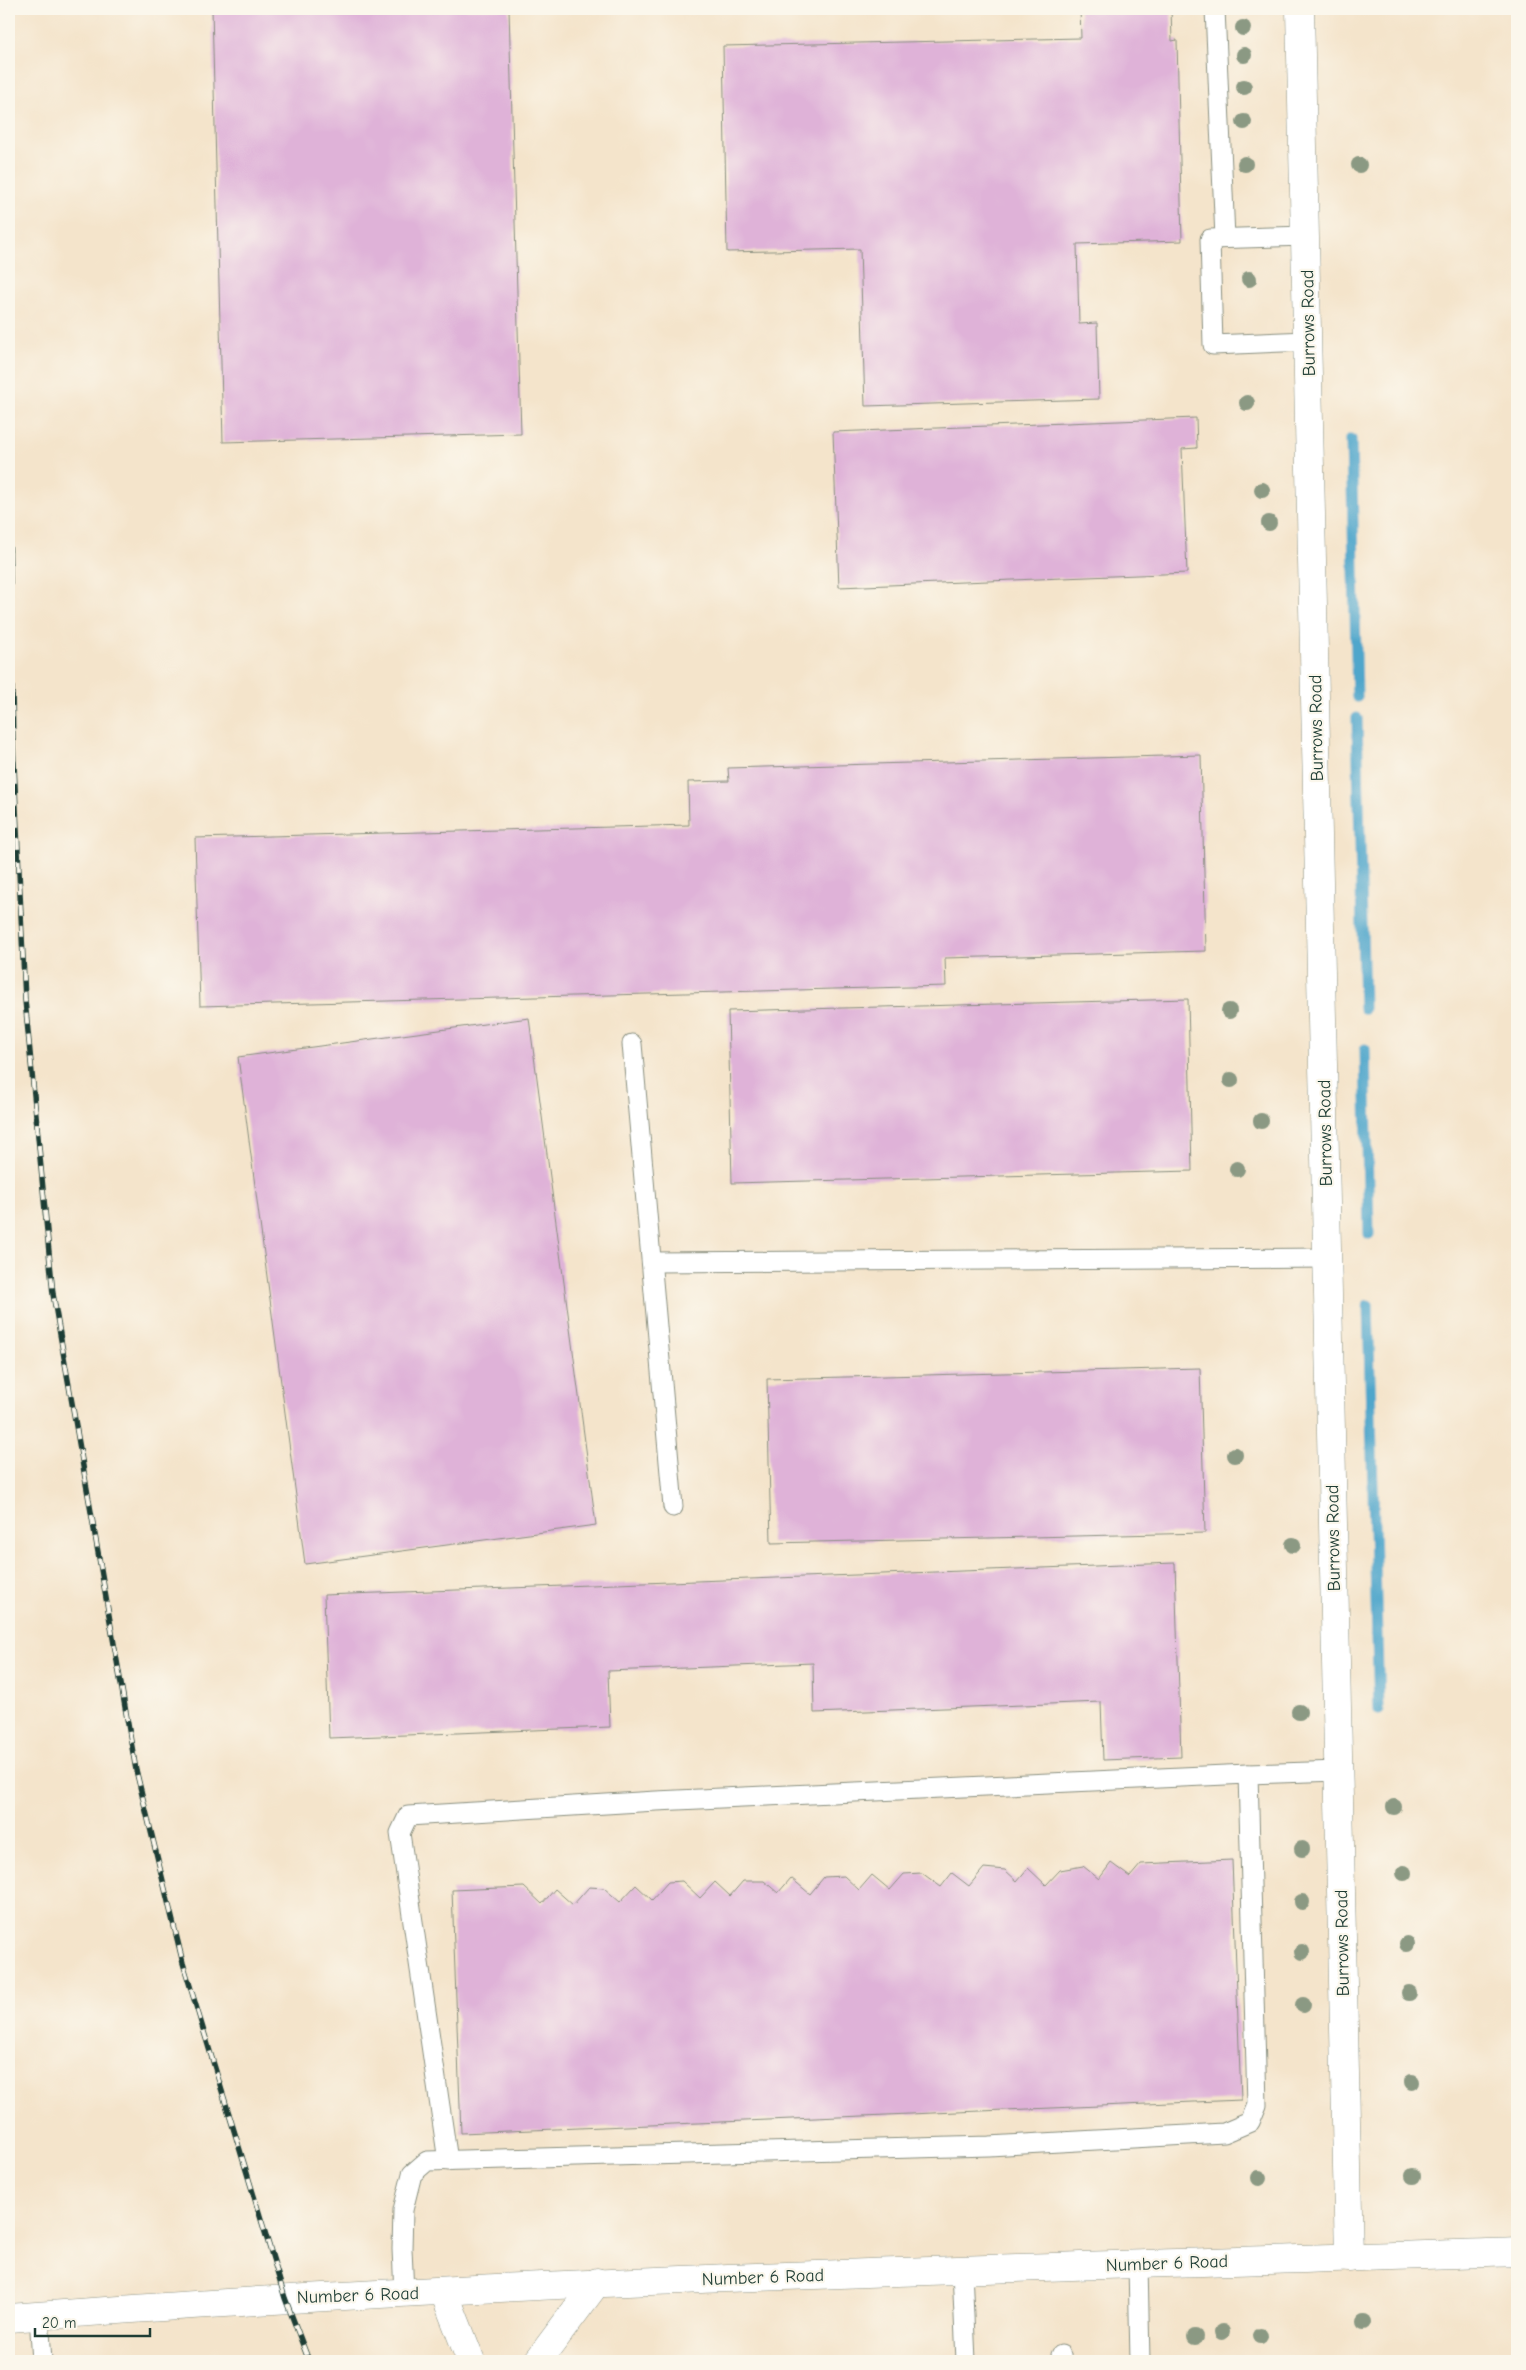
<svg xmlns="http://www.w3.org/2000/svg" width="1526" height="2370" viewBox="0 0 1526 2370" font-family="'Comic Neue',sans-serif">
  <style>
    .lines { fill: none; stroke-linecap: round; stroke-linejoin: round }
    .stream { stroke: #4fa6cb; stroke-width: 11 }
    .building { fill: #dfb2d8 }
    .lane-casing { stroke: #8a9080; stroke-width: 21 }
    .street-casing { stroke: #8a9080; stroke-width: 29 }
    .secondary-casing { stroke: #8a9080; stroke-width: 29 }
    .lane { stroke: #fff; stroke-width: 19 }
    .street { stroke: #fff; stroke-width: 28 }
    .secondary { stroke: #fff; stroke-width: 28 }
    .rail-casing { stroke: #1f3d34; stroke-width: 5.5 }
    .rail { stroke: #fbf7ec; stroke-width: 4; stroke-dasharray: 11; stroke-linecap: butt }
    .tree { fill: #8b9983 }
    .labels { text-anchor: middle; stroke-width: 4.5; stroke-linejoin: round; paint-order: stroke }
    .street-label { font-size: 18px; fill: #1f3d34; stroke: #fbf7ec }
  </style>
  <rect width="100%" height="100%" fill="#fbf7ec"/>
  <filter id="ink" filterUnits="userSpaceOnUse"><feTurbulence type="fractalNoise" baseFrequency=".02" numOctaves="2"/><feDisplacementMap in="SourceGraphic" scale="10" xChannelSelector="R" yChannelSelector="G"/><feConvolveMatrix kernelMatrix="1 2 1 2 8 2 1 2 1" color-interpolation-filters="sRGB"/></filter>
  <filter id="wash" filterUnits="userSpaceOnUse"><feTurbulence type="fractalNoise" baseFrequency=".0096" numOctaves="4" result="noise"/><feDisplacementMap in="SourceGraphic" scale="20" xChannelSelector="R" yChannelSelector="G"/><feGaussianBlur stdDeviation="1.12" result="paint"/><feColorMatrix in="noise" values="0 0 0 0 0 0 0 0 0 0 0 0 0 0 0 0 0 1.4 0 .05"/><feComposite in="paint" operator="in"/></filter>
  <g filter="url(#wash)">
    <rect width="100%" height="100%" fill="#f4e4cb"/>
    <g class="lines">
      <!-- stream -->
      <g class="stream">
        <path d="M1351,439L1357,697"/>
        <path d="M1357,718L1364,1008"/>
        <path d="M1365,1049L1369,1234"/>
        <path d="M1368,1305L1379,1710"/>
      </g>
    </g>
    <g id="blocks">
      <!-- building -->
      <g class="building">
        <path d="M212,9H509L521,434L223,442Z"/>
        <path d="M1080,9H1171L1172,41L1177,40L1182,241L1077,244L1079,324L1097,323L1099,399L865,406L860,249L727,252L723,46L1081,38Z"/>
        <path d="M1196,418L1197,448L1182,449L1187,573L839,587L833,432Z"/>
        <path d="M1201,755L1206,951L945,958L946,986L200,1006L195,838L689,825L688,782L729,781L728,768Z"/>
        <path d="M1188,999L1192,1171L732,1183L728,1011Z"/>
        <path d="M529,1018L596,1525L305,1564L238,1057Z"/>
        <path d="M1200,1368L1205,1533L771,1543L767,1379Z"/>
        <path d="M1175,1563L1181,1757L1103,1760L1101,1702L814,1713L813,1663L608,1671L610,1727L329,1738L324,1595Z"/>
        <path d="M1232,1860L1241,2100L461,2133L452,1890L524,1887L542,1904L555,1889L573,1905L589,1887L604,1888L620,1902L636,1885L652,1900L668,1882L682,1881L700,1898L715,1882L730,1896L743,1881H764L778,1893L791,1878L810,1894L824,1877L844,1876L859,1890L872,1875L890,1890L904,1874L922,1873L941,1887L952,1873L969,1886L984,1868L1005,1870L1017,1881L1028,1868L1046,1885L1060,1870L1083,1866L1099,1879L1111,1863L1130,1877L1141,1864Z"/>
      </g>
    </g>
  </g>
  <g filter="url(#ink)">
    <use href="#blocks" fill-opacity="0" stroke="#8a9080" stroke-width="1"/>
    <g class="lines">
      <defs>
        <g id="lane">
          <path d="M1215,9L1225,238"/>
          <path d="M1306,236L1210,239L1213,345L1308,341"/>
          <path d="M632,1044L673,1507"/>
          <path d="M652,1262L1328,1258"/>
          <path d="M448,2161L400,1833L408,1816L656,1801L1248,1774"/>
          <path d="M1138,2264L1140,2361"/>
          <path d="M962,2270L966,2361"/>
          <path d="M404,2293L402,2249L403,2210L412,2174L427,2161L989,2146L1224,2133L1250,2122L1257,2105L1248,1774L1339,1771"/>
          <path d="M39,2316L42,2361"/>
          <path d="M1061,2355L1062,2361"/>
        </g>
        <path id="street" d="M1300,9L1349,2258"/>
        <g id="secondary">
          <path d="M444,2292L471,2361"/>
          <path d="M9,2318C511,2279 1014,2269 1517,2252"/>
          <path d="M538,2361L597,2282"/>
        </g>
      </defs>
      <!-- lane casing -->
      <use href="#lane" class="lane-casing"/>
      <!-- street casing -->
      <use href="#street" class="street-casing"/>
      <!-- secondary casing -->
      <use href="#secondary" class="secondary-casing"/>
      <!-- lane -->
      <use href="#lane" class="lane"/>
      <!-- street -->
      <use href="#street" class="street"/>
      <!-- secondary -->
      <use href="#secondary" class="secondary"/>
      <defs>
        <path id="rail" d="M9,530L13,743L25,1000L53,1294L136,1770L183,1963L285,2298L309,2361"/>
      </defs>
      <!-- rail casing -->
      <use href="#rail" class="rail-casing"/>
      <!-- rail -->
      <use href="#rail" class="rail"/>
    </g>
    <!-- trees -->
    <g class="tree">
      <circle cx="1243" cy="28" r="8"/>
      <circle cx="1244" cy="55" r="8"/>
      <circle cx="1244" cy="87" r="8"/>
      <circle cx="1244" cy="122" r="8"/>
      <circle cx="1245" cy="164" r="8"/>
      <circle cx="1359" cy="165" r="8"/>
      <circle cx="1249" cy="279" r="8"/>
      <circle cx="1247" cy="403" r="8"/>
      <circle cx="1262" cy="490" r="8"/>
      <circle cx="1269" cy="523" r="8"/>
      <circle cx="1229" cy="1011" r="8"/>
      <circle cx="1231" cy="1080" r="8"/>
      <circle cx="1261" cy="1121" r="8"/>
      <circle cx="1237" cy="1169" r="8"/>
      <circle cx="1235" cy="1455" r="8"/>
      <circle cx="1293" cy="1545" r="8"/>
      <circle cx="1299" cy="1712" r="8"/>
      <circle cx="1394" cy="1807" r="8"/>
      <circle cx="1302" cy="1849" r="8"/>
      <circle cx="1404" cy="1873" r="8"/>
      <circle cx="1302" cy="1902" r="8"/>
      <circle cx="1407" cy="1944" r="8"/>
      <circle cx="1302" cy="1952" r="8"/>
      <circle cx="1409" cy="1993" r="8"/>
      <circle cx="1303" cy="2005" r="8"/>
      <circle cx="1412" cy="2082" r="8"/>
      <circle cx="1413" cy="2176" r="8"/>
      <circle cx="1259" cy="2178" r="8"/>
      <circle cx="1364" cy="2322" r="8"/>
      <circle cx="1222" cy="2332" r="8"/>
      <circle cx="1260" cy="2336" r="8"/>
      <circle cx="1195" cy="2337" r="8"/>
    </g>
  </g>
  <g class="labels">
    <!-- street labels -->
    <g class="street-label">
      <text transform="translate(1308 323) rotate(-91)" y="6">Burrows Road</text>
      <text transform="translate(1316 728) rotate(-91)" y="6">Burrows Road</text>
      <text transform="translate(1325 1133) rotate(-91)" y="6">Burrows Road</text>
      <text transform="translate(1333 1538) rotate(-91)" y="6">Burrows Road</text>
      <text transform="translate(1342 1943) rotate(-91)" y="6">Burrows Road</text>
      <text transform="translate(1167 2263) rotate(-2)" y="6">Number 6 Road</text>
      <text transform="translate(763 2277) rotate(-2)" y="6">Number 6 Road</text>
      <text transform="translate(358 2295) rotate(-2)" y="6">Number 6 Road</text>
    </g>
  </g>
  <!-- margin -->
  <rect width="1526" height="2370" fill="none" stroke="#fbf7ec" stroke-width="30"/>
  <!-- scale -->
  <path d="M35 2328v8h115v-8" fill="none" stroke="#1f3d34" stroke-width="2.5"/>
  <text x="42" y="2328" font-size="15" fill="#1f3d34" stroke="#fbf7ec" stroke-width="4" paint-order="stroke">20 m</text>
</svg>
